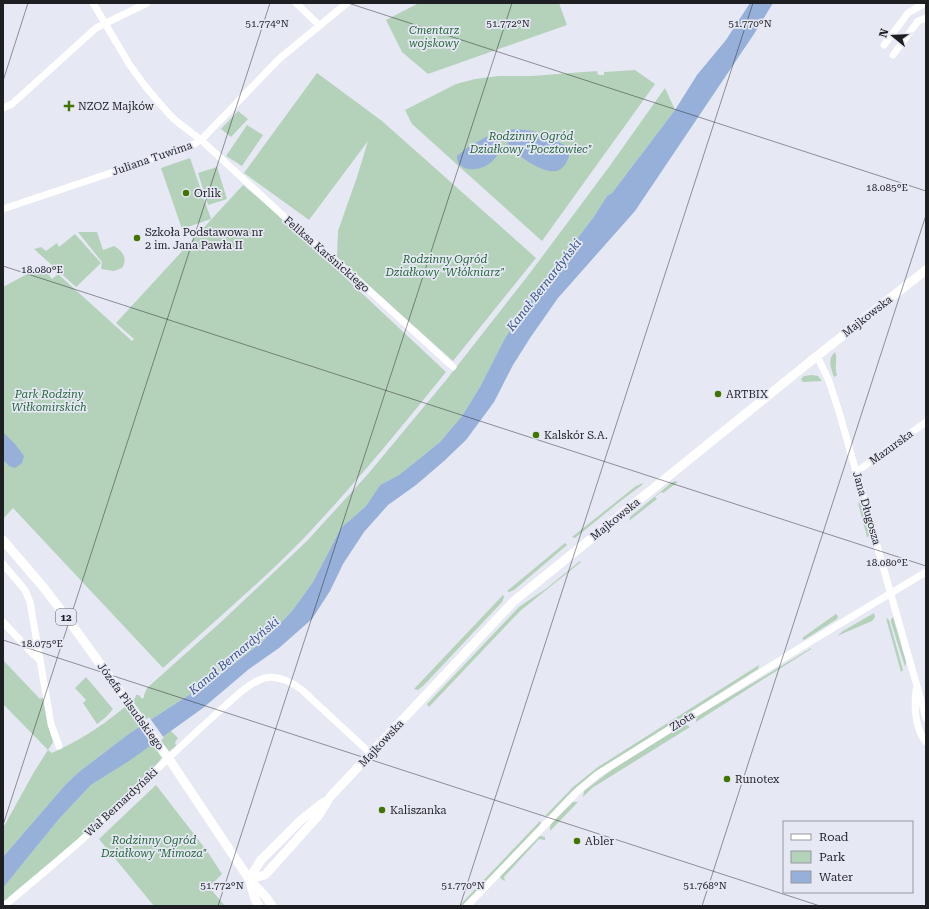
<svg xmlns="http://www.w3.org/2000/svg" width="929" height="909" viewBox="0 0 929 909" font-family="'Roboto Serif',serif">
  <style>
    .green { fill: #b4d1ba }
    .water { fill: #96b0d9 }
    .pier { fill: #e6e8f4 }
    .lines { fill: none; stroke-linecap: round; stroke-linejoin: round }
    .minor { stroke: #fff; stroke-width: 7 }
    .major { stroke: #fff; stroke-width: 9 }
    .ticks { fill: none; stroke: #1e1f23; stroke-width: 1; stroke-opacity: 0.45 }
    .poi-dot { fill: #427500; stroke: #e6e8f4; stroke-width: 1.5 }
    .labels { text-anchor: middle; stroke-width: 3.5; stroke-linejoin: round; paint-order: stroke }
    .shield { fill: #e6e8f4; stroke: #5a5b62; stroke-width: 1 }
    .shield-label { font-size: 10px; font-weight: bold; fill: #1e1f23 }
    .park-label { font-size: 11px; font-style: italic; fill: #25663b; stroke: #e6e8f4 }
    .poi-label { font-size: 11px; fill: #1e1f23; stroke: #e6e8f4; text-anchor: start }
    .street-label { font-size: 11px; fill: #1e1f23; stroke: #e6e8f4 }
    .water-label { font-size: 12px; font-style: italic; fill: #34548a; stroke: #e6e8f4 }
    .ticks-label { font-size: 10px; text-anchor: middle; fill: #1e1f23; stroke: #e6e8f4; stroke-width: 3.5; stroke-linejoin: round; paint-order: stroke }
  </style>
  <rect width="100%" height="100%" fill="#e6e8f4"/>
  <!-- green -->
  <g class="green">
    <path d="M419,3H559L567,25L428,74L402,52L386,20Z"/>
    <path d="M635,70L655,84L542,241L412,124L405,110L456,84L475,79L499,76H532L597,71L598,75H604V72Z"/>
    <path d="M317,73L382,121L536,258L453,361L337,257L338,231L357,177L368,141L309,220L244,173Z"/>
    <path d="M665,88L675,110L612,193L607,196L593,218L527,304L504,340L480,387L462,416L440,442L399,475L380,485L366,506L341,528L313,582L292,611L263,641L217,677L130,733L80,771L66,784L3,857V828L34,772L48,750L3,704V660L40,699L44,697L48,725L53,742L48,750L52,753C86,737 107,723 135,698L136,695H139L142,699L144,697V695L147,688L221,622L307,541L368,474L447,379L530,273L609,167Z"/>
    <path d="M238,111L248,119L231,137L221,129Z"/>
    <path d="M247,125L263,135L242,166L226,156Z"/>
    <path d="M190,158L211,219L182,229L161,168Z"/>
    <path d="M217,167L227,199L208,205L198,173Z"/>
    <path d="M243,185L275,212L446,372C400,429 354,485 304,538C259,584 210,625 163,668L13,508L3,519V287L42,266L52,279L58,274L132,341L134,339L116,323Z"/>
    <path d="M78,232H97L103,250L114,246C123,251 128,259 122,268L114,271L101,269L102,262Z"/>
    <path d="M75,234L101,263L76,287L34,249L41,247L46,251L57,243L59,247Z"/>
    <path d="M835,352C838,358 834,367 837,375L834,377C831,368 827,359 835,352Z"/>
    <path d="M812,375L818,376L822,381L803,382L801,379L804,376Z"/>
    <path d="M675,481L678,482L663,493L661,492L655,497L657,499L629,521L630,517L671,483Z"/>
    <path d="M643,483L642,485L623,499L575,538L572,537L636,486Z"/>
    <path d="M858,503H861L870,536L867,537Z"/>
    <path d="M565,543L567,545L514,590L509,592L507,591Z"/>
    <path d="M580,561L581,562L520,611L429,707L427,704L519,607L547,588Z"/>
    <path d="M503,595L504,597L502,602L424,685L418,690L414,689Z"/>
    <path d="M874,613L875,617L872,621L837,636L843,631Z"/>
    <path d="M836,614L838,616L837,619L804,640L802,638Z"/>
    <path d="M893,617L906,662L905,667L891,622V619Z"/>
    <path d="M886,618L889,620L903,670L901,672Z"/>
    <path d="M811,648V649L696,722V717Z"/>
    <path d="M759,665L758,669L599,770L572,791L549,816H545L573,787L598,767Z"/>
    <path d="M86,677L113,709L106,717L97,724L83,703L86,700L75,688Z"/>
    <path d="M685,724L690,727L592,788L583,797L584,791L613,769Z"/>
    <path d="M171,731L178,738L175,742L176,746L164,755L152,770L79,838L3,902V888L59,819L91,785L113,771Z"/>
    <path d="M156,785L207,851L222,874L209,887L225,906H154L99,839Z"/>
    <path d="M573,802H578L550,831V827L552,823Z"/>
    <path d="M540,821L541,823L539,826L462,906H459Z"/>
    <path d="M541,836L545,837V840L539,839L504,877L505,881L501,879L500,876L539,837Z"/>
  </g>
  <!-- water -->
  <g class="water">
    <path d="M750,3H773L754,34L635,211L558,298L530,338L513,365L494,402L466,440L444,461L416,485L388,505L364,532L343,564L330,591L312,619L279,648L249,669L203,708L129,761L91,785L59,819L3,888V857L66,784L80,771L130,733L217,677L263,641L292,611L313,582L341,528L366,506L380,485L399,475L440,442L462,416L480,387L504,340L527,304L593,218L607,196L612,193L675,110L697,75L726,40Z"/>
    <path d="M517,129L533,131L567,146C570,151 570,156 567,161C565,166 561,170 556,171C545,174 519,157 512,149C508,145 506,140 505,135L508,130Z"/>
    <path d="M486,137H493L498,141C506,169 456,180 457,156L468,147Z"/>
    <path d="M3,432L15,444L24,456L22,463L15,468L9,466L3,460Z"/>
  </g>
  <!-- pier -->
  <path class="pier" d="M149,717L164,738L153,746L138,725Z"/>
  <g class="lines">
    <!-- minor -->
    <g class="minor">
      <path d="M93,3L129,64L145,86L167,112L175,120L201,140L302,233L360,282L453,367"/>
      <path d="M296,3L319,25"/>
      <path d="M884,45L908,13L925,3"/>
      <path d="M893,55L918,21L926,18"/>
      <path d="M3,108L12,104L22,95L96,28L147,3"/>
      <path d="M3,209L185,148L196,143L204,137L279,59L347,3"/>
      <path d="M817,356L829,381L840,415L926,718"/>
      <path d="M856,472L926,422"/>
      <path d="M3,564L25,590L30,602L51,724L59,746"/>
      <path d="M3,622L33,654L40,660"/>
      <path d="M916,690C914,707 915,729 926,742"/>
      <path d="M4,906C38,877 73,849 105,819C142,784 178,748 216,714C229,703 248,682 265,678C278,675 291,682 301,689L371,754"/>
      <path d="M467,906L566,803L580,789L598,774L803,646L926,572"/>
    </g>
    <!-- major -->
    <g class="major">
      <path d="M3,540L44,588L67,618L173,765L249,879L266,897L272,906"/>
      <path d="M249,879L265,875L318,816L330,797L514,601L817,356L926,270"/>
      <path d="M249,879L261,860L301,820L324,802"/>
      <path d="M250,882L255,899L259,906"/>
    </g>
  </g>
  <!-- ticks -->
  <path class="ticks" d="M348,3L926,191M3,81L28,3M3,266L926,566M3,640L820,906M3,825L270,3M218,906L512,3M460,906L753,3M702,906L926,215"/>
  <!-- markers -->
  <g class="poi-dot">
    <path d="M67 100h4v4h4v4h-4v4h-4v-4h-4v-4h4z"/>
    <circle cx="186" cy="193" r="4"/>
    <circle cx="137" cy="238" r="4"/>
    <circle cx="718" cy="394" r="4"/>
    <circle cx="536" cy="435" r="4"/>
    <circle cx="727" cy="779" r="4"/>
    <circle cx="382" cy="810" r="4"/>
    <circle cx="577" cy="841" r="4"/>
  </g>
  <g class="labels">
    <!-- shield labels -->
    <rect class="shield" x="56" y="609" width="20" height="16" rx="3"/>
    <g class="shield-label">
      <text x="66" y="621">12</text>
    </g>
    <!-- park labels -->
    <g class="park-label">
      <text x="434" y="34">Cmentarz<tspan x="434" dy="13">wojskowy</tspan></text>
      <text x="531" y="140">Rodzinny Ogród<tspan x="531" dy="13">Działkowy "Pocztowiec"</tspan></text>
      <text x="445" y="263">Rodzinny Ogród<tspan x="445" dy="13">Działkowy "Włókniarz"</tspan></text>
      <text x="49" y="398">Park Rodziny<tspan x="49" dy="13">Wiłkomirskich</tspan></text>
      <text x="154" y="844">Rodzinny Ogród<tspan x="154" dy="13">Działkowy "Mimoza"</tspan></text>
    </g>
    <!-- poi labels -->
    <g class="poi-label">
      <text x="78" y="110">NZOZ Majków</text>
      <text x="194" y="197">Orlik</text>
      <text x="145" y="236">Szkoła Podstawowa nr<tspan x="145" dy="13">2 im. Jana Pawła II</tspan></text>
      <text x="726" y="398">ARTBIX</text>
      <text x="544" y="439">Kalskór S.A.</text>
      <text x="735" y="783">Runotex</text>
      <text x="390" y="814">Kaliszanka</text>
      <text x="585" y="845">Abler</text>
    </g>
    <!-- street labels -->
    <g class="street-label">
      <text transform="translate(152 158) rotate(-19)" y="4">Juliana Tuwima</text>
      <text transform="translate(327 254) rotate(41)" y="4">Feliksa Karśnickiego</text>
      <text transform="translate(867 316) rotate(-38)" y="4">Majkowska</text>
      <text transform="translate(891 447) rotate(-36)" y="4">Mazurska</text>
      <text transform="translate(867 508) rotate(74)" y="4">Jana Długosza</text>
      <text transform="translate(615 519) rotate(-39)" y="4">Majkowska</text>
      <text transform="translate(131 706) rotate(54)" y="4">Józefa Piłsudskiego</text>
      <text transform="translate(682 721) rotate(-32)" y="4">Złota</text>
      <text transform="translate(381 743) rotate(-47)" y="4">Majkowska</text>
      <text transform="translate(121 802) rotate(-43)" y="4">Wał Bernardyński</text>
    </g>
    <!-- water labels -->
    <g class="water-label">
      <text transform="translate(544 285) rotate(-52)" y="4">Kanał Bernardyński</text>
      <text transform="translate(234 656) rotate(-40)" y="4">Kanał Bernardyński</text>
    </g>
  </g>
  <g class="ticks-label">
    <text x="267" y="27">51.774°N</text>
    <text x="508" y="27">51.772°N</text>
    <text x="750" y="27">51.770°N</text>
    <text x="887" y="191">18.085°E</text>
    <text x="42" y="273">18.080°E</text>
    <text x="887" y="566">18.080°E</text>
    <text x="42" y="647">18.075°E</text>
    <text x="222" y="889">51.772°N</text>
    <text x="463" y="889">51.770°N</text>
    <text x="705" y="889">51.768°N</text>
  </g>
  <!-- border -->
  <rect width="929" height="909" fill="none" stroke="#1e1f23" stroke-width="8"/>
  <!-- legend -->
  <rect x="783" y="821" width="130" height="72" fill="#e6e8f4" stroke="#9698a0"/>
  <rect x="791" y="834" width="20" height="6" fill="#ffffff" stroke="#9698a0"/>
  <text x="819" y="841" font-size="12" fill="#1e1f23">Road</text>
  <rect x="791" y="851" width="20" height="12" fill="#b4d1ba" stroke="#9698a0"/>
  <text x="819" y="861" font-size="12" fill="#1e1f23">Park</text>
  <rect x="791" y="871" width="20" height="12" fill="#96b0d9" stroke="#9698a0"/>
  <text x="819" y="881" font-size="12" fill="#1e1f23">Water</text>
  <!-- north arrow -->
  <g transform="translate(893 36) rotate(288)" stroke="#e6e8f4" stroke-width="3" paint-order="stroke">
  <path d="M0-3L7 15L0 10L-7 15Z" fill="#1e1f23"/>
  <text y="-6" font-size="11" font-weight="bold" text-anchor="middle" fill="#1e1f23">N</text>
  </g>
</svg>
